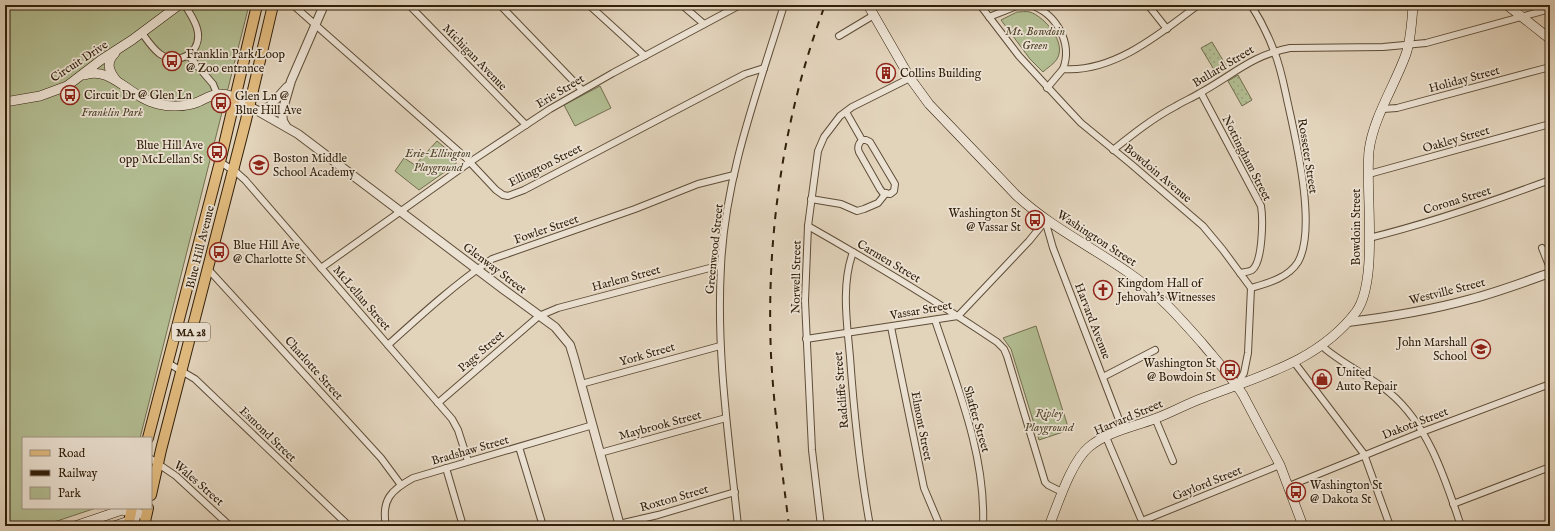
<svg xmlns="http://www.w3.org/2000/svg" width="1555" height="531" viewBox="0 0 1555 531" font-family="'IM FELL English',serif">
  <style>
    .grass { fill: url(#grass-dots); stroke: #726e4e }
    .park { fill: #b2bc91; stroke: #726e4e }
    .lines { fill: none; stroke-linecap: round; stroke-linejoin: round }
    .minor-casing { stroke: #5e4d37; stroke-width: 8 }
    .tertiary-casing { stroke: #5e4d37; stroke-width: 10 }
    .secondary-casing { stroke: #32200b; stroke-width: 10 }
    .primary-casing { stroke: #32200b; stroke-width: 12 }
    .minor { stroke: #ece2d3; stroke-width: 6 }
    .tertiary { stroke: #ece2d3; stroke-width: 8 }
    .secondary { stroke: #ece2d3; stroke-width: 9 }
    .primary { stroke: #e1ba7e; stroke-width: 10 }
    .rail { stroke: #32200b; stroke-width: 2; stroke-dasharray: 7 7; stroke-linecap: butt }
    .labels { text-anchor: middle; stroke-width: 3.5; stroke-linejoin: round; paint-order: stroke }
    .shield { fill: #ece2d3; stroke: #6a5a47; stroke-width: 1 }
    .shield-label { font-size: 11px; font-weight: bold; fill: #32200b }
    .park-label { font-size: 12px; font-style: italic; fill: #52472c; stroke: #ece2d3 }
    .poi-label { font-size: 12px; fill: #32200b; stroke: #ece2d3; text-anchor: start }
    .street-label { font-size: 12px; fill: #32200b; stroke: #ece2d3 }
  </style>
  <defs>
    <pattern id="grass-dots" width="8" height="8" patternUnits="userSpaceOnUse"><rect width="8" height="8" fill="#b2bc91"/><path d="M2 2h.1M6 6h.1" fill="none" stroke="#9aa17c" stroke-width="1.8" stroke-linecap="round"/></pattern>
  </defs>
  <rect width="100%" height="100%" fill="#e2d3bb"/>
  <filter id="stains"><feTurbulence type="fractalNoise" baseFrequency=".005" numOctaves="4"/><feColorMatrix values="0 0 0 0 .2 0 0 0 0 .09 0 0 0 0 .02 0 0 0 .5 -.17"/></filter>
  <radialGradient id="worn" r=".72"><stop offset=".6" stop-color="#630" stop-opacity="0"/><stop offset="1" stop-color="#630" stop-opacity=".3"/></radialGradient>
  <!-- grass -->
  <g class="grass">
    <path d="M1212,42L1227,67L1216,73L1201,48Z"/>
    <path d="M1238,75L1252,100L1242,106L1228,81Z"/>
  </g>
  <!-- park -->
  <g class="park">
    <path d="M5,5H249L140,438H23V508H96L42,526H5Z"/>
    <path d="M1017,12C1021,12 1026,11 1030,12C1045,17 1067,43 1057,59C1054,64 1047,68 1043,72L1030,59L1001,20Z"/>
    <path d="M600,86L611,108L575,126L564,105Z"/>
    <path d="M437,141L456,157V164L419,190L395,171L404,158L415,165Z"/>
    <path d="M1036,326L1069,430L1039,440L1011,349L1003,338Z"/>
  </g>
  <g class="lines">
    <defs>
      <g id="minor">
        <path d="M293,5L465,157L496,190L503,195L508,196L524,190L745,74L764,68"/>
        <path d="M409,5L526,125"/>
        <path d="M500,5L582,90"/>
        <path d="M589,5L645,56"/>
        <path d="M682,5L704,24"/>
        <path d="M980,5L1019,56L1066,107L1081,123L1131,164L1203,226L1223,250L1251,288L1248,353L1244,373L1237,385"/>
        <path d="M1030,5C1056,13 1073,43 1063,69"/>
        <path d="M1148,5L1167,29"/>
        <path d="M1251,5C1260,19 1268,35 1274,51C1281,68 1284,86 1288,104C1296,140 1317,229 1298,262C1288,278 1268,283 1251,288"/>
        <path d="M989,17L1019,5"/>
        <path d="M142,33C147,40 153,49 160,54C178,66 200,54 198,33C197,23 190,14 185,5"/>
        <path d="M839,36L874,15"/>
        <path d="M188,55L213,84L217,94"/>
        <path d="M1047,88L1063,69C1113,73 1160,34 1198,5"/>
        <path d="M1201,93L1261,206C1263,218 1263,262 1252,270C1249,272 1244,272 1240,273"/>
        <path d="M1383,109L1397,108L1550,67"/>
        <path d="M846,112L862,140C858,144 857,147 859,152L880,189L883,193L890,194L894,191L895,184L870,142L866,140H862"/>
        <path d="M1113,150C1133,134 1153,118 1176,106C1184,101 1192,98 1200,93C1233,75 1252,55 1290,48L1383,47L1426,43L1550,9"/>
        <path d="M220,162L236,172L245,180L452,419L458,430L468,461"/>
        <path d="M1369,174L1550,124"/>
        <path d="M811,199L841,204L857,211L864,209L878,203L886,193"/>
        <path d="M1046,220L1047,227L1053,248L1123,430"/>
        <path d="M808,226C873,263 936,301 997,342L1004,349L1007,356L1045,482L1048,485L1062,492"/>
        <path d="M1369,238C1430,223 1491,202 1550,180"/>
        <path d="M1542,248L1550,268"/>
        <path d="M853,252C841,285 847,323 850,357C854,414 860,470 870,526"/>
        <path d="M321,268L470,162L550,109L613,73L740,5"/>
        <path d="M208,269L381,458L401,485"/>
        <path d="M935,320C957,386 986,455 983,526"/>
        <path d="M891,327L924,488L940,526"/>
        <path d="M806,339L958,316L1029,241L1046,220"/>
        <path d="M388,345C421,315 455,284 492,259L635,209L698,184L734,175"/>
        <path d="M1322,346C1343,365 1369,375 1390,393C1429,426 1445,479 1461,526"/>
        <path d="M1294,362L1364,454L1390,526"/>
        <path d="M168,363L195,379L349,526"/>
        <path d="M1103,377L1155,350"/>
        <path d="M581,384L720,346"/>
        <path d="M438,403L539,316L558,308L721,265"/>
        <path d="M1155,418L1173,461"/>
        <path d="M1106,437L1144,526"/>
        <path d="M519,447L543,526"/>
        <path d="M600,453L726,418"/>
        <path d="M151,459L176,476L230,526"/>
        <path d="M446,468L463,526"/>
        <path d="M1289,486L1422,432L1550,384"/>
        <path d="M1453,504L1550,467"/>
        <path d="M1142,521L1280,465"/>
        <path d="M619,524L658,515L735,492"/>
        <path d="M386,526C381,500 391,490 413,478L593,425"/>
        <path d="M738,526C729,439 716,354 721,266C725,176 758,90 784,5"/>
        <path d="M821,526L812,450L805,301L808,226L818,151L824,137L840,116L852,107L910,78"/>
      </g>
      <g id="tertiary">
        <path d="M249,106L298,134L503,289L555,327L570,345L574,358L620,526"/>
        <path d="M259,111L269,107L287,87"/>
        <path d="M286,126L283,121L282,112L291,81L324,5"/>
        <path d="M1348,322C1390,317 1431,310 1471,299C1498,292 1524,282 1550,273"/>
      </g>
      <g id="secondary">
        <path d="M868,5L910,78L929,104L1016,195C1049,226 1092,247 1129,273C1157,292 1179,317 1202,343C1216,360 1231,376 1243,395L1280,465L1303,526"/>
        <path d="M1507,5L1550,39"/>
        <path d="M115,53C106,62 108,70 116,80"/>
        <path d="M84,75C111,65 130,98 158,104C171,107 185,107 198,102C205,99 213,93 221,94C231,94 241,101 249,106"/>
        <path d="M5,102L40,96L67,86L101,60L132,40L179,5"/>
        <path d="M75,526L122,510L146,515"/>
        <path d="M114,526L135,519"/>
        <path d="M1049,526C1058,504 1071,462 1089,447C1107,432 1133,427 1154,419C1171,413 1186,404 1203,398C1259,376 1318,362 1356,312C1379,281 1365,191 1369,151C1373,118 1395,85 1406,54C1411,39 1412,21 1413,5"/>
      </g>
      <g id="primary">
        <path d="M148,438L220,162L257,5"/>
        <path d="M151,495L161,450L246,120L273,5"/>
        <path d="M128,526L132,508"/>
        <path d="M144,526L148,508"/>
      </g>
    </defs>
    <!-- minor casing -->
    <use href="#minor" class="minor-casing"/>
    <!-- tertiary casing -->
    <use href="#tertiary" class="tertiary-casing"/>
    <!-- secondary casing -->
    <use href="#secondary" class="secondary-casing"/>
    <!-- primary casing -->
    <use href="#primary" class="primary-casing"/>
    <!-- minor -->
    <use href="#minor" class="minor"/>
    <!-- tertiary -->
    <use href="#tertiary" class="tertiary"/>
    <!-- secondary -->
    <use href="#secondary" class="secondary"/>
    <!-- primary -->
    <use href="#primary" class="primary"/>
    <!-- rail -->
    <path class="rail" d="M789,526C782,469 774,412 771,355C766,236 783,117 825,5"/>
  </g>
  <!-- icons -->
  <defs>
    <symbol id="bus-ring" viewBox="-11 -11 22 22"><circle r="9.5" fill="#ece2d3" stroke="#8f2418" stroke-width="1.5"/><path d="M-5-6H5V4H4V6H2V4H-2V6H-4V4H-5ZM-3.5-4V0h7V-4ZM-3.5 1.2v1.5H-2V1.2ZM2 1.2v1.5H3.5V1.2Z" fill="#8f2418"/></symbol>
    <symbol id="building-ring" viewBox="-11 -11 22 22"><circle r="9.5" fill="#ece2d3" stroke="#8f2418" stroke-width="1.5"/><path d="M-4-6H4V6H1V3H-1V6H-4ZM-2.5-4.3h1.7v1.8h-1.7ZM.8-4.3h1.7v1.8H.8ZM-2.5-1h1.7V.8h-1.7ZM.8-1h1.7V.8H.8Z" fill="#8f2418"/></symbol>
    <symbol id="school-ring" viewBox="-11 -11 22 22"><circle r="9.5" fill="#ece2d3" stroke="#8f2418" stroke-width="1.5"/><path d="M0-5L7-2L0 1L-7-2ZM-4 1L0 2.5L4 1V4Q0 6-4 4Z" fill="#8f2418"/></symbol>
    <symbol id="church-ring" viewBox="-11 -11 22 22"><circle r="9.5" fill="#ece2d3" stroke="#8f2418" stroke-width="1.5"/><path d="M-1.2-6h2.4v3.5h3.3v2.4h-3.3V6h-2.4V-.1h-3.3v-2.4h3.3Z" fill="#8f2418"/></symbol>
    <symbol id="shop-ring" viewBox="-11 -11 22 22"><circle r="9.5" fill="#ece2d3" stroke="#8f2418" stroke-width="1.5"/><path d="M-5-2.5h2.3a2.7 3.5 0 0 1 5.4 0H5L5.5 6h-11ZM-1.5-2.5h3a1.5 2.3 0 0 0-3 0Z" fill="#8f2418"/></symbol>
  </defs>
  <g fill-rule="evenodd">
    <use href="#bus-ring" x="161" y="50" width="22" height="22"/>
    <use href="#building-ring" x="875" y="62" width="22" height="22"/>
    <use href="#bus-ring" x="59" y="84" width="22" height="22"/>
    <use href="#bus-ring" x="210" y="92" width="22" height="22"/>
    <use href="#bus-ring" x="206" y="141" width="22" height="22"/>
    <use href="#school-ring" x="248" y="154" width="22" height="22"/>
    <use href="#bus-ring" x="1024" y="209" width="22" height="22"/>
    <use href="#bus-ring" x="208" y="241" width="22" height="22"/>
    <use href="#church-ring" x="1092" y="279" width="22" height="22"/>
    <use href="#school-ring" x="1470" y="338" width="22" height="22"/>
    <use href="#bus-ring" x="1219" y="359" width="22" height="22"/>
    <use href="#shop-ring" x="1311" y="368" width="22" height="22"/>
    <use href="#bus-ring" x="1285" y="481" width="22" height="22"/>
  </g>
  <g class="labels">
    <!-- shield labels -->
    <rect class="shield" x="172" y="323" width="38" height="18" rx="3"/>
    <g class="shield-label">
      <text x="191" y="336">MA 28</text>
    </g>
    <!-- park labels -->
    <g class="park-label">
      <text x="1035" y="35">Mt. Bowdoin<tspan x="1035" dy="14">Green</tspan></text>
      <text x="112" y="116">Franklin Park</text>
      <text x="438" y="157">Erie-Ellington<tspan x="438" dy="14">Playground</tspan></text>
      <text x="1049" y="417">Ripley<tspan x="1049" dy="14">Playground</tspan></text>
    </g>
    <!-- poi labels -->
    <g class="poi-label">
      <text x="186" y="58">Franklin Park Loop<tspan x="186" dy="14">@ Zoo entrance</tspan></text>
      <text x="900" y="77">Collins Building</text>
      <text x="84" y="99">Circuit Dr @ Glen Ln</text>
      <text x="235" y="100">Glen Ln @<tspan x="235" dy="14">Blue Hill Ave</tspan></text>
      <text x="203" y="149" text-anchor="end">Blue Hill Ave<tspan x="203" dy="14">opp McLellan St</tspan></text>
      <text x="273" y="162">Boston Middle<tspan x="273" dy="14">School Academy</tspan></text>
      <text x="1021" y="217" text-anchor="end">Washington St<tspan x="1021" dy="14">@ Vassar St</tspan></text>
      <text x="233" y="249">Blue Hill Ave<tspan x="233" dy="14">@ Charlotte St</tspan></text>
      <text x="1117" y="287">Kingdom Hall of<tspan x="1117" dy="14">Jehovah's Witnesses</tspan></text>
      <text x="1467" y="346" text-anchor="end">John Marshall<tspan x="1467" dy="14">School</tspan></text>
      <text x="1216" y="367" text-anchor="end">Washington St<tspan x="1216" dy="14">@ Bowdoin St</tspan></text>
      <text x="1336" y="376">United<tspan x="1336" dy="14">Auto Repair</tspan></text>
      <text x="1310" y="489">Washington St<tspan x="1310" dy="14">@ Dakota St</tspan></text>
    </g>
    <!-- street labels -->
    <g class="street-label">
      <text transform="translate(475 57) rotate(46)" y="4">Michigan Avenue</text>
      <text transform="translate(79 61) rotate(-33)" y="4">Circuit Drive</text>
      <text transform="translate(1223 66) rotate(-31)" y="4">Bullard Street</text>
      <text transform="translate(1464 79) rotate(-15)" y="4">Holiday Street</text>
      <text transform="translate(560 91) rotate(-31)" y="4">Erie Street</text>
      <text transform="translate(1456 139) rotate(-16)" y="4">Oakley Street</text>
      <text transform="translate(1308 156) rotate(81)" y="4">Rosseter Street</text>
      <text transform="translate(1247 158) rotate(63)" y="4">Nottingham Street</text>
      <text transform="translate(545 165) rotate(-27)" y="4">Ellington Street</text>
      <text transform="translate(1158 173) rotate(40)" y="4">Bowdoin Avenue</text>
      <text transform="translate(1457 200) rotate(-17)" y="4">Corona Street</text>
      <text transform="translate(1356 227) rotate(-90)" y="4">Bowdoin Street</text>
      <text transform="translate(546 229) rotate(-19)" y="4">Fowler Street</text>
      <text transform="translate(1097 238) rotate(33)" y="4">Washington Street</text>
      <text transform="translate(200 247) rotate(-76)" y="4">Blue Hill Avenue</text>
      <text transform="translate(714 249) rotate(-84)" y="4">Greenwood Street</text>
      <text transform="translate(889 261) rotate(31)" y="4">Carmen Street</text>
      <text transform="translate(495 268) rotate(37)" y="4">Glenway Street</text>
      <text transform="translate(796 277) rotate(-89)" y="4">Norwell Street</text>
      <text transform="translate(626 278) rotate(-15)" y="4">Harlem Street</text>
      <text transform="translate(1447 291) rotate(-14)" y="4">Westville Street</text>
      <text transform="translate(362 298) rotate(49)" y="4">McLellan Street</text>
      <text transform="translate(921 310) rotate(-10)" y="4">Vassar Street</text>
      <text transform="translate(1093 321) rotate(69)" y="4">Harvard Avenue</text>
      <text transform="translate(481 351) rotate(-41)" y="4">Page Street</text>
      <text transform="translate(647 354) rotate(-16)" y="4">York Street</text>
      <text transform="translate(314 368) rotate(48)" y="4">Charlotte Street</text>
      <text transform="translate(841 390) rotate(-95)" y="4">Radcliffe Street</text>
      <text transform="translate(1128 417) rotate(-23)" y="4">Harvard Street</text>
      <text transform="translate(977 419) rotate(74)" y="4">Shafter Street</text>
      <text transform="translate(1415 423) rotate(-21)" y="4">Dakota Street</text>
      <text transform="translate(660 425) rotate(-15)" y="4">Maybrook Street</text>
      <text transform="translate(922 426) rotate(79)" y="4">Elmont Street</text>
      <text transform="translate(268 434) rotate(44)" y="4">Esmond Street</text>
      <text transform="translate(470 450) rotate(-16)" y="4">Bradshaw Street</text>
      <text transform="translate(199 483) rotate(41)" y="4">Wales Street</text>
      <text transform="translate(1207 483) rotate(-22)" y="4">Gaylord Street</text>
      <text transform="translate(674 498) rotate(-16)" y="4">Roxton Street</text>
    </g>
  </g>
  <!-- margin -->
  <rect width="1555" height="531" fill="none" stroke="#e2d3bb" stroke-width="20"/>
  <rect x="6" y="6" width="1543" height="519" fill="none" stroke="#32200b" stroke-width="2"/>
  <rect x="10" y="10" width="1535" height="511" fill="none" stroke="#32200b"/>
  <!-- legend -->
  <rect x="22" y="437" width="130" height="72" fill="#ece2d3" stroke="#a29483"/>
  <rect x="30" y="450" width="20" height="6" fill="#e1ba7e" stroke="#a29483"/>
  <text x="58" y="457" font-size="12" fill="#32200b">Road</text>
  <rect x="30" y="470" width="20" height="6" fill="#32200b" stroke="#a29483"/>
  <text x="58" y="477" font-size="12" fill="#32200b">Railway</text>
  <rect x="30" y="487" width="20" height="12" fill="#b2bc91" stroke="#a29483"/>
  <text x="58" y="497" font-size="12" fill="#32200b">Park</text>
  <rect width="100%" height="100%" filter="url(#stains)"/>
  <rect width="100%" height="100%" fill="url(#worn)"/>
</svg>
